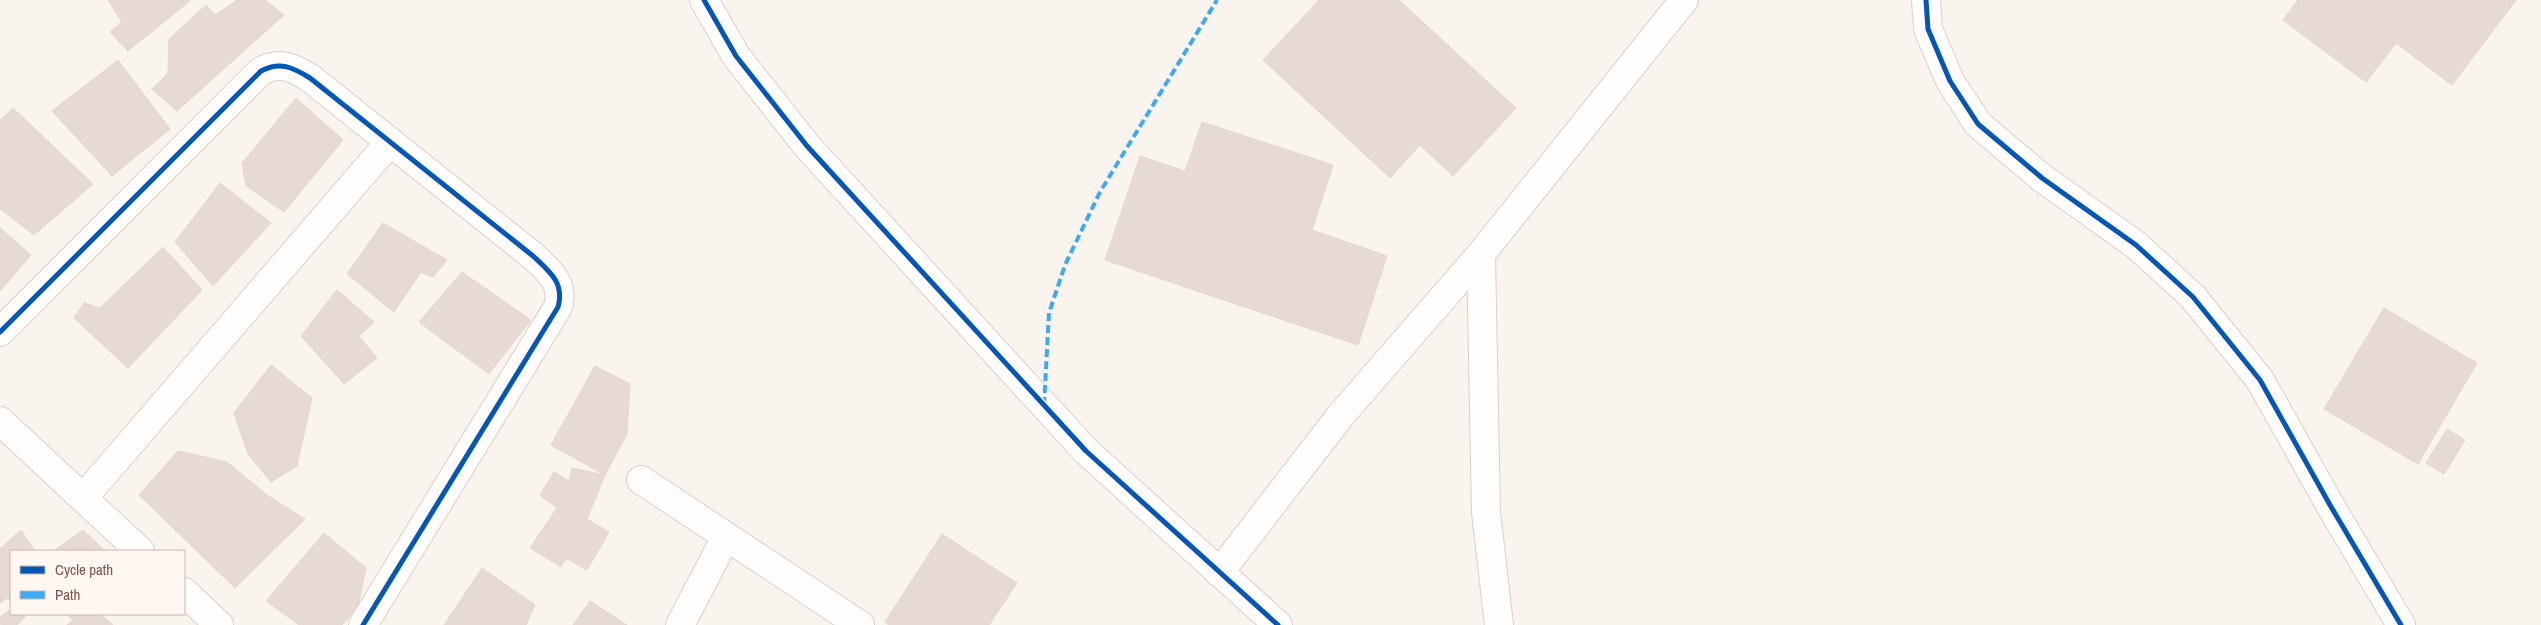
<svg xmlns="http://www.w3.org/2000/svg" width="2541" height="625" viewBox="0 0 2541 625" font-family="'Archivo Narrow',sans-serif">
  <style>
    .building { fill: #e7dad5; stroke: #e4d6cf }
    .lines { fill: none; stroke-linecap: round; stroke-linejoin: round }
    .minor-casing { stroke: #d9cfca; stroke-width: 30 }
    .minor { stroke: #fefdfc; stroke-width: 28 }
    .quiet { stroke: #3fa9f5; stroke-width: 4; stroke-dasharray: 8 4; stroke-linecap: butt }
    .cycleway-casing { stroke: #fff8f2; stroke-width: 8 }
    .cycleway { stroke: #0057b8; stroke-width: 5 }
  </style>
  <rect width="100%" height="100%" fill="#faf4ee"/>
  <!-- building -->
  <g class="building">
    <path d="M108,0H191L128,51L110,32L122,22Z"/>
    <path d="M237,0H265L284,15L177,111L152,89L168,73L169,39L206,5L215,15Z"/>
    <path d="M1319,0H1399L1516,108L1453,176L1420,145L1390,178L1263,60Z"/>
    <path d="M2298,0H2516L2452,85L2396,43L2366,82L2283,20Z"/>
    <path d="M118,60L170,129L112,176L52,111Z"/>
    <path d="M296,98L343,140L284,212L246,186L242,163Z"/>
    <path d="M13,108L93,184L34,235L0,209V120Z"/>
    <path d="M1202,122L1333,165L1312,230L1387,256L1358,345L1105,260L1140,156L1185,171Z"/>
    <path d="M220,183L271,223L213,286L175,242Z"/>
    <path d="M383,223L447,260L433,277L421,272L394,312L347,274Z"/>
    <path d="M0,228L31,255L0,291Z"/>
    <path d="M163,247L202,290L128,368L74,318L84,303L100,308Z"/>
    <path d="M462,272L531,320L489,374L419,322Z"/>
    <path d="M337,290L374,322L359,336L377,358L344,384L301,336Z"/>
    <path d="M2384,308L2477,363L2418,464L2324,409Z"/>
    <path d="M271,365L312,398L297,466L271,482L248,454L234,413Z"/>
    <path d="M595,366L630,384L627,434L605,475L551,445Z"/>
    <path d="M2447,429L2465,440L2444,474L2426,463Z"/>
    <path d="M178,451L227,462L267,495L305,519L235,588L139,495Z"/>
    <path d="M572,468L605,475L587,519L609,532L587,570L566,558L561,567L530,548L557,508L540,495L554,472L569,481Z"/>
    <path d="M21,530L35,551H11V602L7,598L0,603V549Z"/>
    <path d="M83,530L105,551H53Z"/>
    <path d="M324,533L366,568L358,607L342,625H299L266,601Z"/>
    <path d="M942,534L1017,583L989,625H889L885,622Z"/>
    <path d="M482,568L535,605L526,625H444Z"/>
    <path d="M590,601L627,625H573Z"/>
    <path d="M11,609V614H28L17,625H1L0,617Z"/>
    <path d="M65,614H100L113,625H67L73,620Z"/>
  </g>
  <g class="lines">
    <defs>
      <g id="minor">
        <path d="M704,0L736,56L807,146L1086,451L1278,625"/>
        <path d="M1926,0L1928,29L1950,81L1978,124L2042,178L2136,245L2193,297L2260,380L2330,505L2401,625"/>
        <path d="M0,332L261,71C280,61 292,67 310,78L533,256C549,271 565,283 558,307L363,625"/>
        <path d="M0,421L140,551"/>
        <path d="M641,480L860,625"/>
        <path d="M83,498L390,142"/>
        <path d="M1219,573L1341,415L1481,254"/>
        <path d="M184,592L219,625"/>
        <path d="M680,625L726,537"/>
        <path d="M1499,625L1486,512L1481,254L1684,0"/>
      </g>
    </defs>
    <!-- minor casing -->
    <use href="#minor" class="minor-casing"/>
    <!-- minor -->
    <use href="#minor" class="minor"/>
    <!-- quiet -->
    <path class="quiet" d="M1044,405L1049,313L1065,265L1100,192L1217,0"/>
    <defs>
      <g id="cycleway">
        <path d="M704,0L736,56L807,146L1086,451L1278,625"/>
        <path d="M1926,0L1928,29L1950,81L1978,124L2042,178L2136,245L2193,297L2260,380L2330,505L2401,625"/>
        <path d="M0,332L261,71C280,61 292,67 310,78L533,256C549,271 565,283 558,307L363,625"/>
      </g>
    </defs>
    <!-- cycleway casing -->
    <use href="#cycleway" class="cycleway-casing"/>
    <!-- cycleway -->
    <use href="#cycleway" class="cycleway"/>
  </g>
  <!-- legend -->
  <rect x="10" y="550" width="175" height="65" fill="#fff8f2" stroke="#cbb6ae"/>
  <rect x="20" y="566" width="25" height="8" fill="#0057b8" stroke="#cbb6ae"/>
  <text x="55" y="575" font-size="15" fill="#7d5449">Cycle path</text>
  <rect x="20" y="591" width="25" height="8" fill="#3fa9f5" stroke="#cbb6ae"/>
  <text x="55" y="600" font-size="15" fill="#7d5449">Path</text>
</svg>
